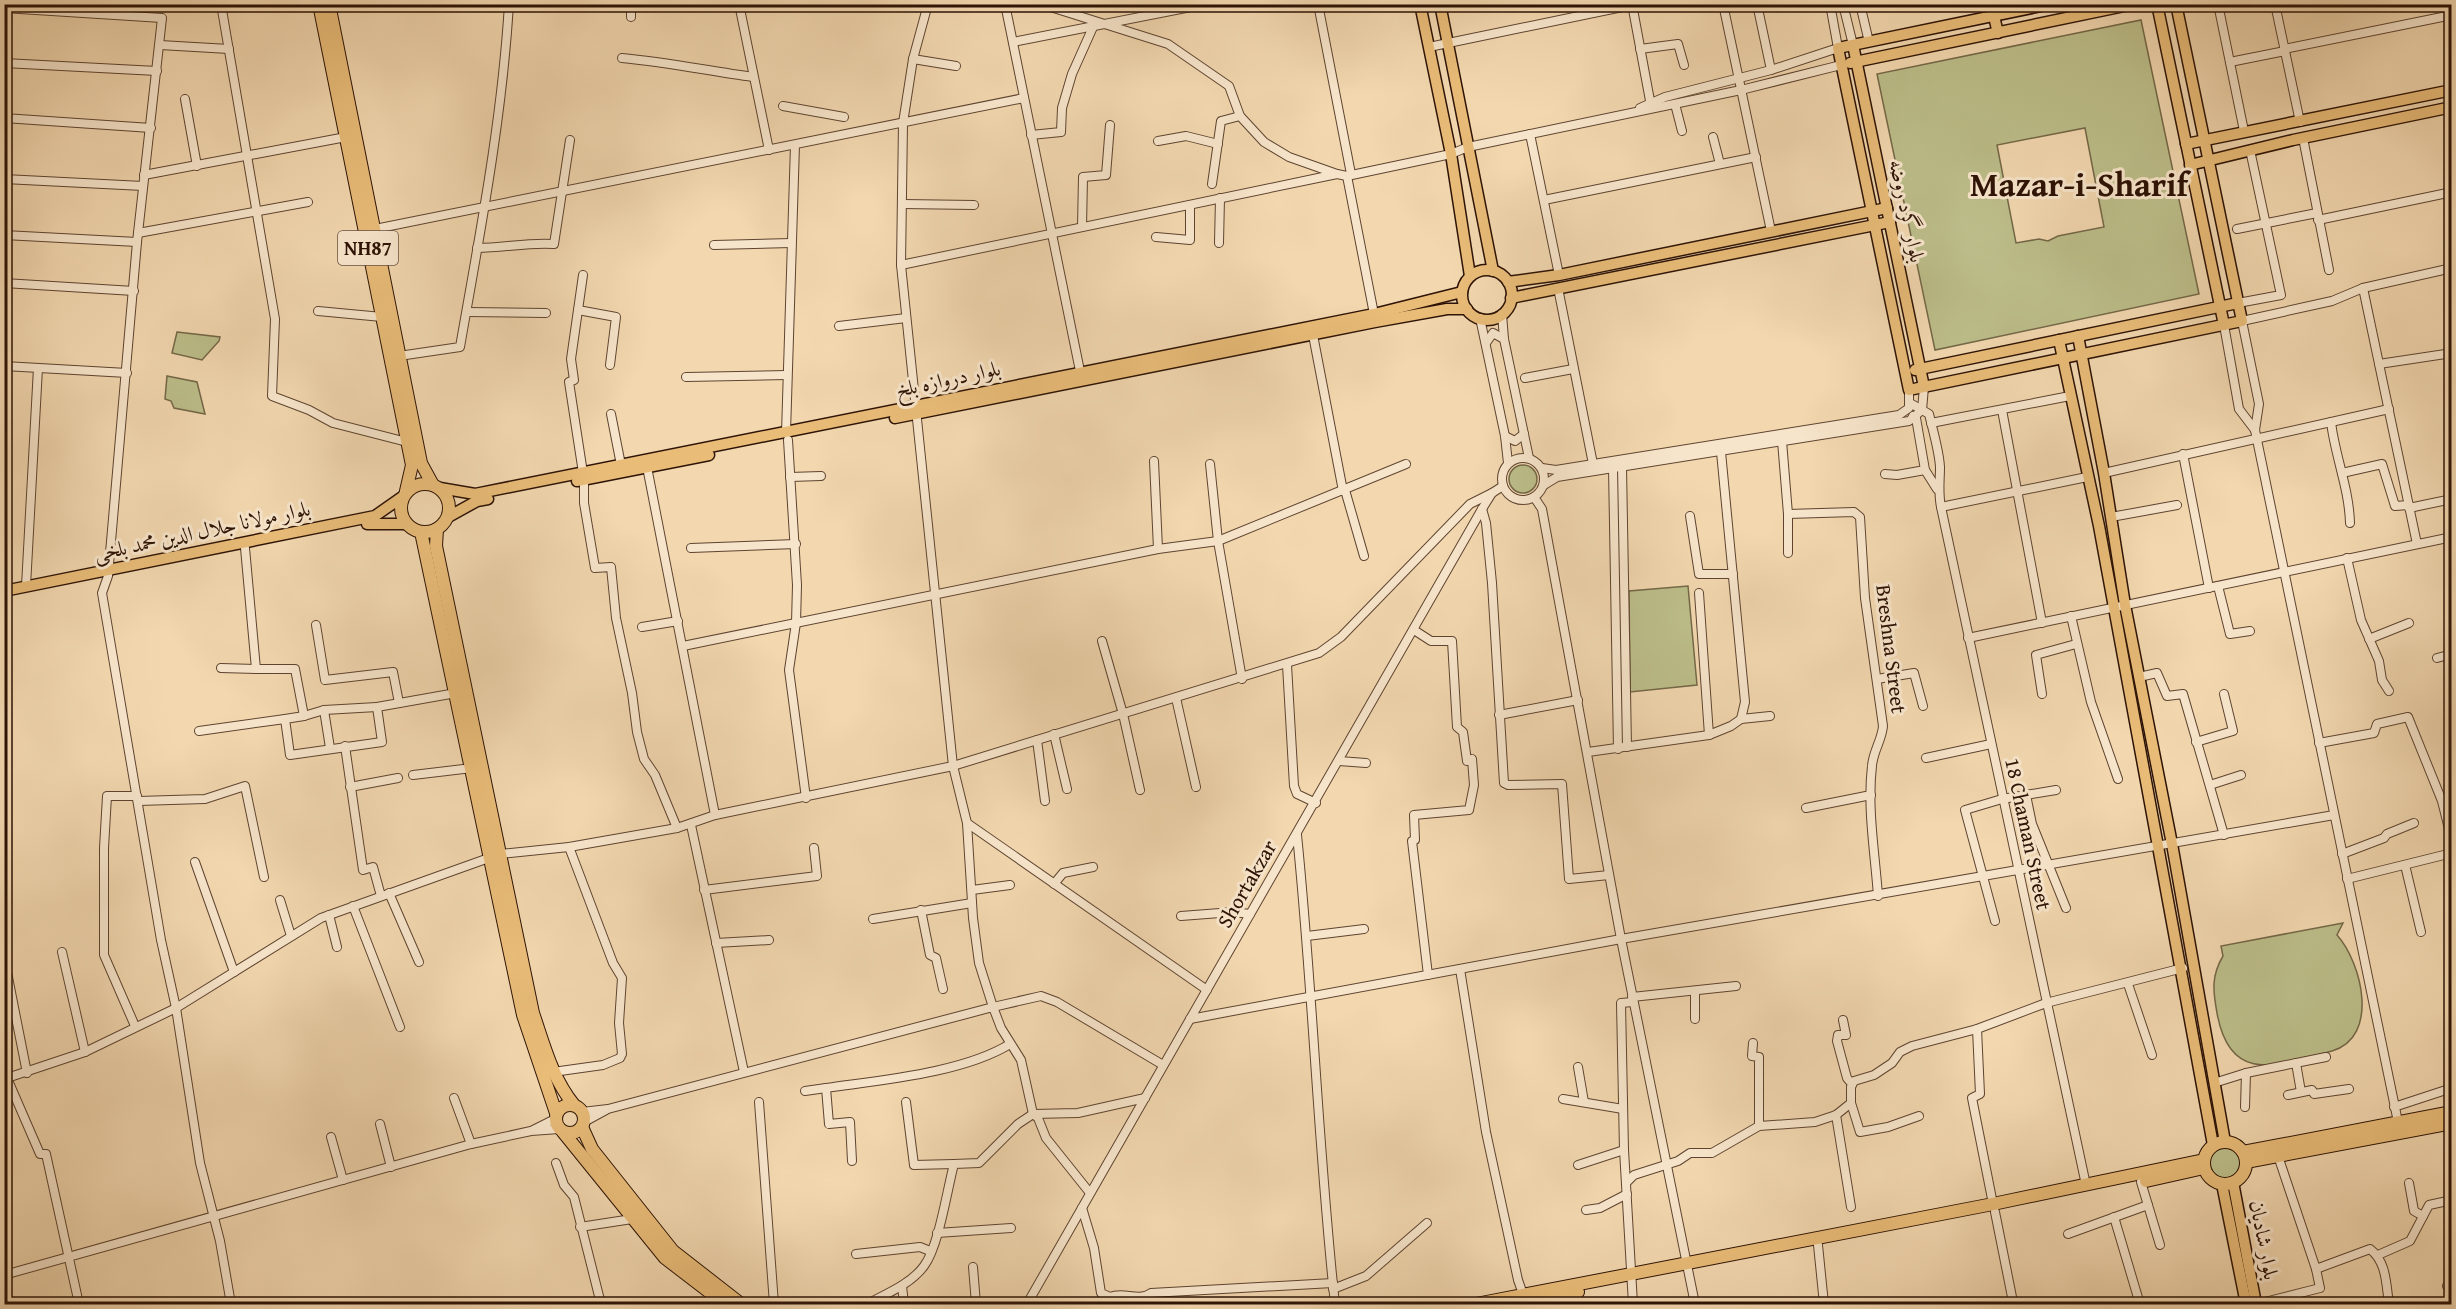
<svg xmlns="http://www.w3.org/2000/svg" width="2456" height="1309" viewBox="0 0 2456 1309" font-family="'Gentium Book Plus',Amiri,serif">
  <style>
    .green { fill: #bcbe8a; stroke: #746848; stroke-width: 1.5; fill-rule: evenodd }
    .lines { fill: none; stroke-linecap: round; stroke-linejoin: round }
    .minor-casing { stroke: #5e4430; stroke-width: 10 }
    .major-casing { stroke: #2d1306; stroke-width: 13 }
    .highway-casing { stroke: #2d1306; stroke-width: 14 }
    .minor { stroke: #f7e5cb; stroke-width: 8 }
    .major { stroke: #e9bc78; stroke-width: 10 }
    .highway { stroke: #e9bc78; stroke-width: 12 }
    .labels { text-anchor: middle; stroke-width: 6; stroke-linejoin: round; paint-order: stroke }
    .shield { fill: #f7e5cb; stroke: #6a5241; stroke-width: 1.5 }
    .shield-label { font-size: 20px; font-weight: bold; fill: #2d1306 }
    .street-label { font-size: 21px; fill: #2d1306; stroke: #f7e5cb }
    .town-label { font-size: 33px; font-weight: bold; fill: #2d1306; stroke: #f7e5cb }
  </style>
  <rect width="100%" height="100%" fill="#f2d7af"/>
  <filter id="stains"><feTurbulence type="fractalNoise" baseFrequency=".00333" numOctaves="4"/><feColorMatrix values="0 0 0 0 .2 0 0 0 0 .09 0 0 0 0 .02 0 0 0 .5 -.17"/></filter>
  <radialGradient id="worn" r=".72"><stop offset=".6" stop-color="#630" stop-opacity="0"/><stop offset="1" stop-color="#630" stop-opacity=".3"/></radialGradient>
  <!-- green -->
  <g class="green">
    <path d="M2141,20L2199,294L1935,350L1877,74ZM2085,128L2104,227L2058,236L2048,241L2039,239L2016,243L1997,145Z"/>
    <path d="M177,332L220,337L219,341L202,360L172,353Z"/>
    <path d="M167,376L197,382L205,414L174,408L171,401L165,399Z"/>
    <circle cx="1523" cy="479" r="14"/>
    <path d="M1688,586L1697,685L1630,692L1629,591Z"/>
    <path d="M2343,923L2337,935C2362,963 2380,1037 2332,1051C2278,1065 2230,1086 2217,1013C2213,991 2211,976 2223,956L2221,946Z"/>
    <circle cx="2225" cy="1163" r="15"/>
  </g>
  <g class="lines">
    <defs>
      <g id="minor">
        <path d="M221,4L275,319L272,396L309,410L333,423L407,442"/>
        <path d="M739,4L769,150"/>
        <path d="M928,4L913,59L903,123L901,265L953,766L967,823L1207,990"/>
        <path d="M1005,4L1080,371"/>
        <path d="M1041,4L1168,44L1229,86L1240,116L1264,142L1289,157L1337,174"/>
        <path d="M1318,4L1351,174"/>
        <path d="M1632,4L1651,106"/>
        <path d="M1723,4L1771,231"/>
        <path d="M1757,4L1771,70"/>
        <path d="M1843,4L1853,45"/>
        <path d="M1860,4L1869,42"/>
        <path d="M2218,4L2244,131"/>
        <path d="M2275,4L2300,122"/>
        <path d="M2332,4L2333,7L2346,4"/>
        <path d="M4,8L162,18L137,242L108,576L102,593L161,940L176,1008L200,1163L220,1241L231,1304"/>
        <path d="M631,17V4"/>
        <path d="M1013,42L1206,4"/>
        <path d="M160,45L229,49"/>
        <path d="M1429,47L1632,5"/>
        <path d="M1640,49L1678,44L1684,65"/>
        <path d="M2284,49L2452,15"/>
        <path d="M622,58C666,62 709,71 753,77"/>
        <path d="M913,59L956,66"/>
        <path d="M2230,62L2285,51"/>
        <path d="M4,63L157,71"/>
        <path d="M185,99L197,166"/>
        <path d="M1675,104L1682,131"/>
        <path d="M783,106L844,117"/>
        <path d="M1640,108L1665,97L1771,70L1838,48L1830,4"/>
        <path d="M4,118L151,128"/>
        <path d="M1530,134L1559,275"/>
        <path d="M1031,135L1061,132L1062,108L1072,74L1093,27"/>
        <path d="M1713,137L1720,164"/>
        <path d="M2303,138L2329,270"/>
        <path d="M1158,141L1186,136L1218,144"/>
        <path d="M144,175L346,137"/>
        <path d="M1347,176L1374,314"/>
        <path d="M4,179L143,186"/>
        <path d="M1212,184L1221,121L1240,116"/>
        <path d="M1544,200L1756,157"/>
        <path d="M902,204L974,205"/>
        <path d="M2318,220L2452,192"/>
        <path d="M1082,227L1083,177L1106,175L1110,125"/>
        <path d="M2237,229L2317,213"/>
        <path d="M370,230L1024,98"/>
        <path d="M138,233L308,202"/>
        <path d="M4,235L137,242"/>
        <path d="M1156,237L1190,240V205"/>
        <path d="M1219,243L1220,198"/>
        <path d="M714,245L791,243"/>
        <path d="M477,248C504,248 528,242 554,244L570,140"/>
        <path d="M901,265L1337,174L1347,176L1451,154L1468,147L1741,90L1841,65"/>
        <path d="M583,275L571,359L574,380L569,382L583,473"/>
        <path d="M4,283L134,291"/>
        <path d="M1558,288L1593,464"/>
        <path d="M2363,288L2417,544"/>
        <path d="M2238,303L2281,295L2250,150"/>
        <path d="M578,310L616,317L610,365"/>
        <path d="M318,311L382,317"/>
        <path d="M467,312L546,313"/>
        <path d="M1502,314L1504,339L1529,458"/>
        <path d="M1480,318L1505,436L1508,463"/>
        <path d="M2224,325L2239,409L2255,430"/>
        <path d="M839,326L906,318"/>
        <path d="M1313,335L1343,491"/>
        <path d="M1486,343L1493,333L1504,339"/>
        <path d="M399,356L460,347C480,233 502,120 509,4"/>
        <path d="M2379,364L2452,353"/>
        <path d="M4,366L127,373"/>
        <path d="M686,377L787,375"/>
        <path d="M1525,378L1573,369"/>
        <path d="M1910,403L1929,414C1933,431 1939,450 1940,467C1940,481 1938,492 1941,507L2086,1185"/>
        <path d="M2002,410L2042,623"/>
        <path d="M611,414L621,465"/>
        <path d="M1913,416L1916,418L1925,470L1937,489"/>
        <path d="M2331,422C2335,456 2349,488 2350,523"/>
        <path d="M1931,423L2070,396"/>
        <path d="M786,433L795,145"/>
        <path d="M1505,436L1515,441L1524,434"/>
        <path d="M788,440L797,585L796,623L789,670L806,798"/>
        <path d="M1782,441L1788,514V553"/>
        <path d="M1721,452L1745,702L1741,719"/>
        <path d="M2183,454L2209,588"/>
        <circle cx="1523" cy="479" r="21"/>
        <path d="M1154,461L1158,549"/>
        <path d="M1210,464L1218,541L1242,679"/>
        <path d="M647,467L715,815"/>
        <path d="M1622,467L1627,747"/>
        <path d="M1542,468L1556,470L1899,415L1909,408V390"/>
        <path d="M1613,468L1618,749"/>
        <path d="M2104,473L2389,409"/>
        <path d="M2342,473L2382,464L2395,506L2409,505"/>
        <path d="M1885,474L1897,475L1925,470"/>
        <path d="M790,477L821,476"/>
        <path d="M584,480V503L595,568L611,567L616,618L632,693L637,732L644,759L655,775L677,828"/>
        <path d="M1544,485L1557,477L1909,421L1922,410L1924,387"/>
        <path d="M1345,490L1364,556"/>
        <path d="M1534,497L1542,509L1621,939L1695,1304"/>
        <path d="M1941,507L2087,477"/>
        <path d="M2409,508L2452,499"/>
        <path d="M1482,509L1486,523L1492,583L1504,783L1508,785L1562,784L1569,879L1609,875"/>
        <path d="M1788,514L1854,512L1860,517L1865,598L1883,726C1882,740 1873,751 1872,766C1867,808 1875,853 1878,896"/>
        <path d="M1690,516L1699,574H1733"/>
        <path d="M2111,517L2177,505"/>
        <path d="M2448,537L2452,554"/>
        <path d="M245,548L256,669H295L304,716L285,719L290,755L382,742L377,707L456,693"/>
        <path d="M691,548L796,544"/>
        <path d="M2347,558L2361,620L2379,661L2382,680L2389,691"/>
        <path d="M26,586L38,368"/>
        <path d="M2218,586L2230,634L2250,631"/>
        <path d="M1699,593L1709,735"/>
        <path d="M2071,616L2091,702L2118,779"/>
        <path d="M316,625L325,680L393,672L399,703"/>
        <path d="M642,627L678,621"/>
        <path d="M1414,630L1431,641H1452L1457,727L1463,732L1467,761L1472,759L1474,785L1469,810L1414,815L1415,840L1412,841L1428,975"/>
        <path d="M1968,638L2452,537"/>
        <path d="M2369,639L2409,623"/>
        <path d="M1102,641L1123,714L1140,790"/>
        <path d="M683,646L1158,549L1218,541L1406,464"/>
        <path d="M2437,658L2452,654"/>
        <path d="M1287,665L1294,786L1297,794L1316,803"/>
        <path d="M221,668L256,669"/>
        <path d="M2139,677L2157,673L2167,696L2183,694L2224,835"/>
        <path d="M1877,679L1914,673L1923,706"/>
        <path d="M2042,694L2036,655L2076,644"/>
        <path d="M1176,698L1196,787"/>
        <path d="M324,710L330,748"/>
        <path d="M1499,715L1578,700"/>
        <path d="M304,716L324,710L377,707"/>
        <path d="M199,731L285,719"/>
        <path d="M1054,734L1067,789"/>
        <path d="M1037,740L1045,801"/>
        <path d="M2196,742L2233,731L2224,694"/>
        <path d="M2319,743L2374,733L2377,724L2408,717L2442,801L2452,841"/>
        <path d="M345,746L363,870L373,867L381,896"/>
        <path d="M1588,752L1709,735L1731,726L1741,719L1770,716"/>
        <path d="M1926,758L1991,744"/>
        <path d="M1339,761L1366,763"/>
        <path d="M413,775L472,768"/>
        <path d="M2210,785L2241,775"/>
        <path d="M350,787L398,778"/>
        <path d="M2026,795L2032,824L2066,908"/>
        <path d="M138,801L205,799L245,786L264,877"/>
        <path d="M1806,808L1871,795"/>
        <path d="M967,823L973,918L979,963L993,1007L1041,996L1057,1002L1163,1065"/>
        <path d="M691,825L744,1072"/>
        <path d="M1297,835C1313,991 1318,1148 1335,1304"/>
        <path d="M2342,854L2384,838L2387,834L2414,823"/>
        <path d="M195,862L234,972"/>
        <path d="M2405,865L2421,932"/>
        <path d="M2347,879L2452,853"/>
        <path d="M1054,884L1063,873L1093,867"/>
        <path d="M704,890L817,876L814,848"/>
        <path d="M972,890L1010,885"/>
        <path d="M389,893L419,962"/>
        <path d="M280,900L291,936"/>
        <path d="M353,906L400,1027"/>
        <path d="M921,910L930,955L936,958L943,989"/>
        <path d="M329,915L337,947"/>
        <path d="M1181,916L1233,912L1250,914"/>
        <path d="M873,919L972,903"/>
        <path d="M1995,921L1965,810L2002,799L2056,790"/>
        <path d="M1307,936L1364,929"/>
        <path d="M716,943L769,940"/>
        <path d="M62,952L85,1052"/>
        <path d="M4,957L27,1073"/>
        <path d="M1460,969L1486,1132L1518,1280L1524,1297"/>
        <path d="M2128,984L2152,1055"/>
        <path d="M1632,997L1736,986"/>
        <path d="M1190,1019L1621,939L2334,815"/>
        <path d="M1695,1019V991"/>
        <path d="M1843,1020L1846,1035H1838L1837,1041L1847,1078L1852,1084"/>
        <path d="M135,1026L104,955V848L107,796H137"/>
        <path d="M1977,1029L1980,1094L1972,1098L1993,1204"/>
        <path d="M1753,1043L1752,1056L1759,1057V1126"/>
        <path d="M2296,1063L2301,1092"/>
        <path d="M1578,1067L1584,1102"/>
        <path d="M553,1072L603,1065L620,1058L622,1054L619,1023L622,978L613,963L569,847"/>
        <path d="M7,1078L40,1154H46L79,1304"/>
        <path d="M4,1079L85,1052L176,1008L321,918L500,854L569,847L677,828L715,815L953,766L1319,653L1341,637L1470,504L1492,493"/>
        <path d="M2214,1083L2246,1073L2326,1057"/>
        <path d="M805,1091L826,1088"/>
        <path d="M2288,1095L2312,1090L2314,1094L2349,1089"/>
        <path d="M454,1098L471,1144"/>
        <path d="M1563,1099L1623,1109"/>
        <path d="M759,1102L774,1304"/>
        <path d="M906,1102L914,1165L954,1164"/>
        <path d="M1851,1103L1860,1132L1888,1127L1919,1116"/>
        <path d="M2245,1107L2246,1073"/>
        <path d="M2394,1107L2452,1088"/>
        <path d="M582,1112L608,1109L993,1007L1001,1028L1021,1060L1033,1114L1038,1118L1046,1138L1090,1193"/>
        <path d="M1836,1115L1851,1207"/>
        <path d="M584,1122L606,1110"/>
        <path d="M2398,1122L2255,430L2259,404L2242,321L2332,301L2363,288L2452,268"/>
        <path d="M380,1124L391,1167"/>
        <path d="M533,1130L555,1119"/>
        <path d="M331,1137L343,1180"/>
        <path d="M2278,1156L2316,1269L2370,1249C2387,1262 2386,1285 2389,1304"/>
        <path d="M852,1161L850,1122L829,1124L826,1088C881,1080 963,1073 1010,1044"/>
        <path d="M556,1163L564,1185L574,1197L601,1304"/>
        <path d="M1578,1165L1624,1150"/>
        <path d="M1627,1182L1634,1175L1678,1161L1690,1153H1712L1759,1126L1815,1122L1836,1115L1851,1103V1087L1854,1081L1874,1075L1892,1063L1900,1052L1912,1046L1977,1029L2046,1003L2183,968"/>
        <path d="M2141,1182L2160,1245"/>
        <path d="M2409,1183L2414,1211L2423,1216"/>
        <path d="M1082,1208L1094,1248L1101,1293L1110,1297L1112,1304"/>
        <path d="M1586,1210L1600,1208L1627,1194"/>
        <path d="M1995,1212L2013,1302"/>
        <path d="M2114,1217L2139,1301"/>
        <path d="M580,1227L632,1219"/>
        <path d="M937,1233L1011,1228"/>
        <path d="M2068,1234L2148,1205"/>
        <path d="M1818,1245L1824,1304"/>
        <path d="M856,1254L920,1247L930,1251"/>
        <path d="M2378,1255L2410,1241L2429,1205L2452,1200"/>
        <path d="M973,1267L976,1304"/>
        <path d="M4,1275L471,1144L531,1131L559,1129"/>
        <path d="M902,1286L904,1304"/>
        <path d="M2447,1286H2452"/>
        <path d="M1333,1289L1366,1276L1427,1223"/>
        <path d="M1110,1297C1124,1291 1138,1302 1151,1293L1333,1283"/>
        <path d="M867,1304C886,1294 911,1284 924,1266C939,1246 947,1190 954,1164L979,1163L1018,1124L1033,1114L1078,1113L1145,1098"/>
        <path d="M1027,1304L1482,509L1492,493L1503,486"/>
        <path d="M1633,1304L1624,1150L1621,1003L1633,1002"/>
        <path d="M2257,1304L2320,1288L2316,1269"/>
      </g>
      <g id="major">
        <path d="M1420,4L1451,154L1470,276"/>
        <path d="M1440,4L1493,271"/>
        <path d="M1991,4L1998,33"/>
        <path d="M2051,4L1838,48L1909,390L2242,321L2176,4"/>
        <path d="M2157,4L2224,325"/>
        <path d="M1853,45L1924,387"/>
        <path d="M1850,63L2134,4"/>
        <path d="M2186,144L2452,90"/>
        <path d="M2190,165L2293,140L2452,107"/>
        <circle cx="1487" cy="295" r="25"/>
        <path d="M1508,282L1559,275L1887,208"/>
        <path d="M1511,298L1890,222"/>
        <path d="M2078,336L2104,473L2125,605L2172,844L2225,1142"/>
        <path d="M2059,340L2099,526L2213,1145"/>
        <path d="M1915,370L2238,303"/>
        <path d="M895,418L1375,322L1447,309H1467"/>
        <path d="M577,481L709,455"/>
        <path d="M440,488L475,494L1374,314L1462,292"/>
        <path d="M448,517L477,501L488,499"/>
        <path d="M367,524H407"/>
        <path d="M4,591L375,516L402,497"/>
        <path d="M2233,1182L2256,1304"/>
        <path d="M2222,1184L2246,1304"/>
      </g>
      <g id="highway">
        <path d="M319,4L412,465L406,491"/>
        <path d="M329,4L421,463L433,485"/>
        <circle cx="425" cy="508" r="24"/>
        <path d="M437,529L436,546L533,1013C544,1045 552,1078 574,1105"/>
        <path d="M421,532L523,1015L556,1113"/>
        <circle cx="570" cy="1119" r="14"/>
        <path d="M582,1127L592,1149L673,1251L741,1304"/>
        <path d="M563,1132L665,1258L725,1304"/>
        <circle cx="2225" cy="1163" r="21"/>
        <path d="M2243,1152L2452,1112"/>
        <path d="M2246,1162L2452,1123"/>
        <path d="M2146,1181L2204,1168"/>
        <path d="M1476,1304L1993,1204L2204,1160"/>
        <path d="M1521,1304L1578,1292"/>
      </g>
    </defs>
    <!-- minor casing -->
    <use href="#minor" class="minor-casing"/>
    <!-- major casing -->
    <use href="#major" class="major-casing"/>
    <!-- highway casing -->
    <use href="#highway" class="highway-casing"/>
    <!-- minor -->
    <use href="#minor" class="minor"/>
    <!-- major -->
    <use href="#major" class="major"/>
    <!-- highway -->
    <use href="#highway" class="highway"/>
  </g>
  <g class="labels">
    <!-- shield labels -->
    <rect class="shield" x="338" y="231" width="60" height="34" rx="4.5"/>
    <g class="shield-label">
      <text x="368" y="255">NH87</text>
    </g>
    <!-- street labels -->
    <g class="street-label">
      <text transform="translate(1907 211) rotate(78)" y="7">بلوار گرد روضه</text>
      <text transform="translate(948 379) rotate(-12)" y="7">بلوار دروازه بلخ</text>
      <text transform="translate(202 531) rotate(-12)" y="7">بلوار مولانا جلال الدین محمد بلخی</text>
      <text transform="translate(1891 649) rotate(83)" y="7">Breshna Street</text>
      <text transform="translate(2028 834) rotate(78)" y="7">18 Chaman Street</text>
      <text transform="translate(1247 884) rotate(-60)" y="7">Shortakzar</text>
      <text transform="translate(2264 1240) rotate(79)" y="7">بلوار شادیان</text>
    </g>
    <!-- town labels -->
    <g class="town-label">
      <text x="2079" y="196">Mazar-i-Sharif</text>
    </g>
  </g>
  <!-- margin -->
  <rect width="2456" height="1309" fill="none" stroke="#f2d7af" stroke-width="24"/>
  <rect x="6" y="6" width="2444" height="1297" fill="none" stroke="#2d1306" stroke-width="3"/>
  <rect x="12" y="12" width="2432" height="1285" fill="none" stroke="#2d1306" stroke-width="1.5"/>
  <rect width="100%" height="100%" filter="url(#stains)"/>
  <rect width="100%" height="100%" fill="url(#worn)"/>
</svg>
